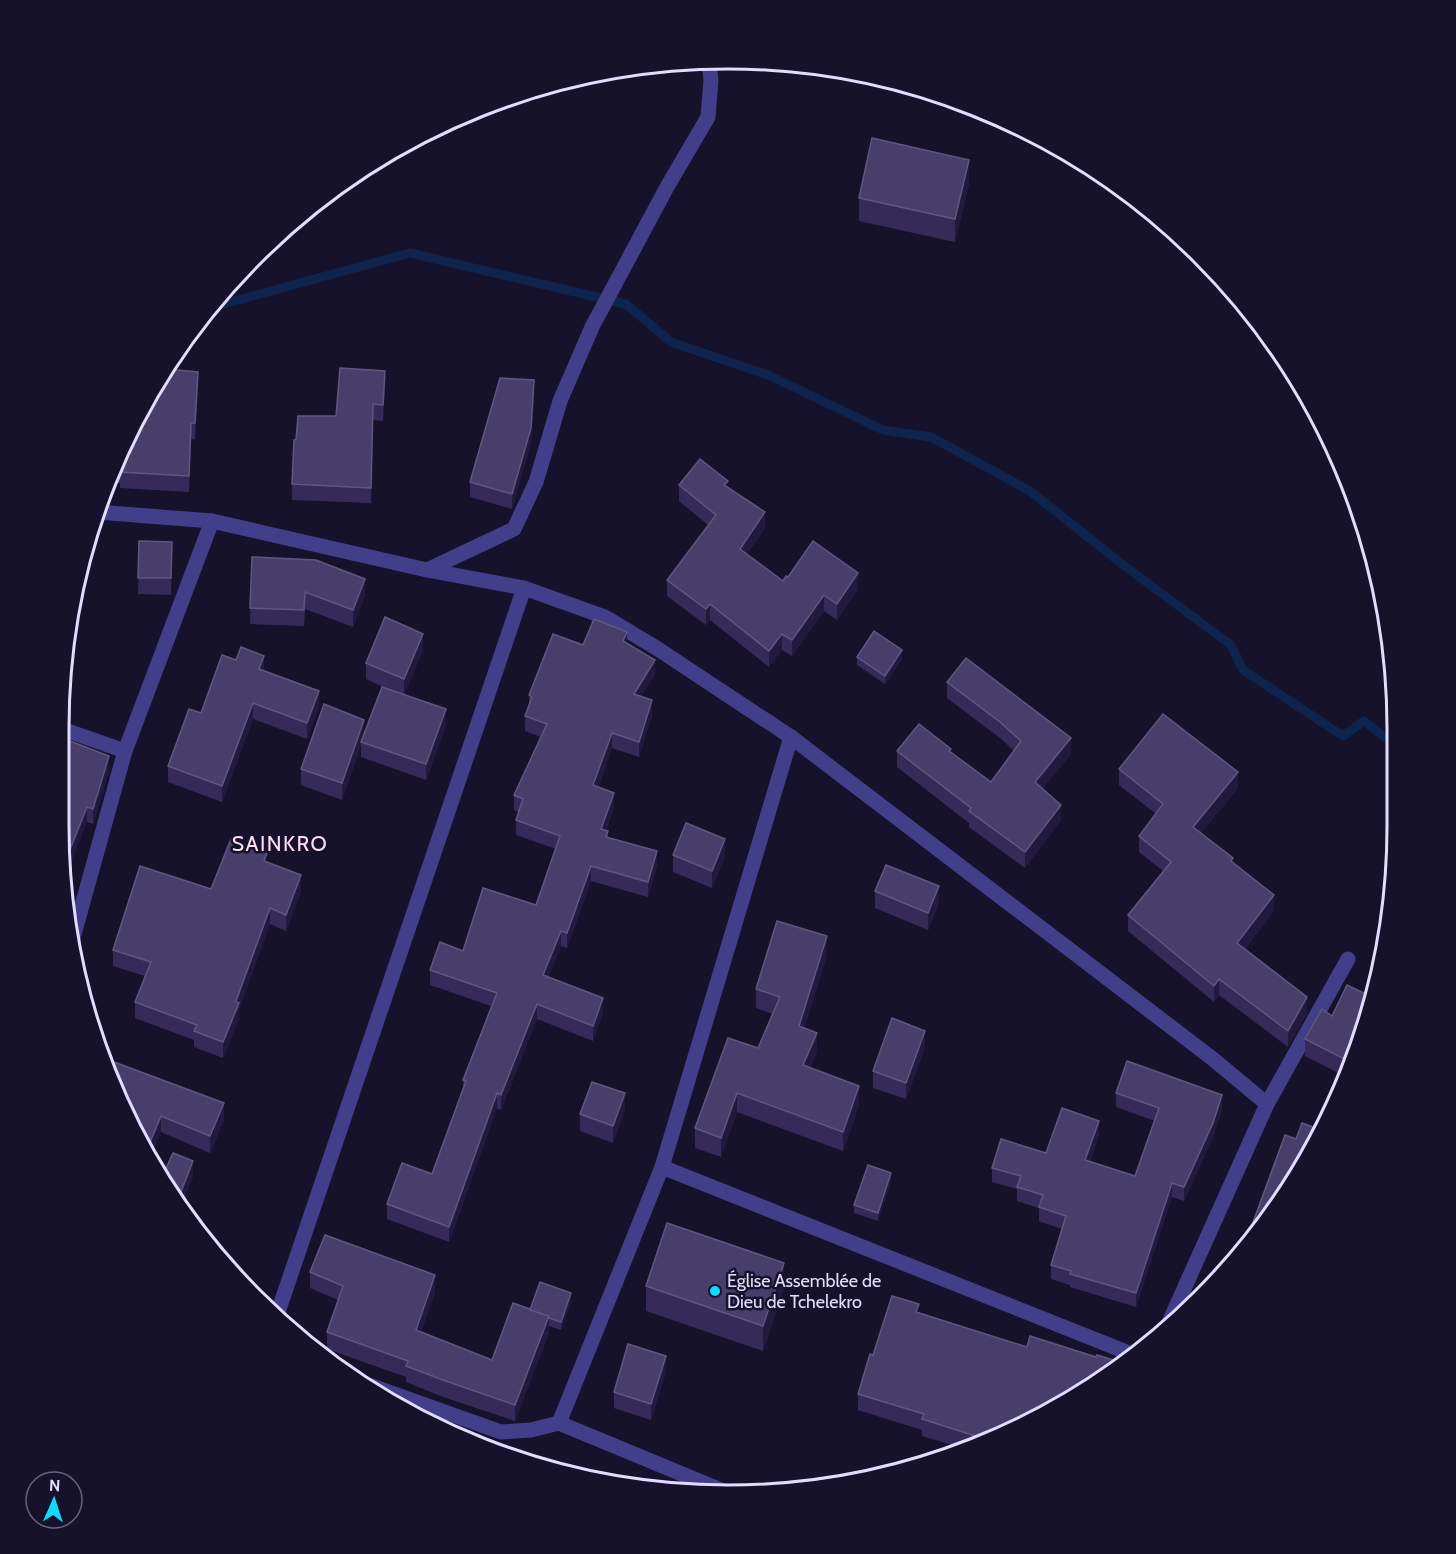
<svg xmlns="http://www.w3.org/2000/svg" width="1456" height="1554" viewBox="0 0 1456 1554" font-family="Cabin,sans-serif">
  <style>
    .lines { fill: none; stroke-linecap: round; stroke-linejoin: round }
    .stream { stroke: #0e244e; stroke-width: 9 }
    .minor { stroke: #433e8a; stroke-width: 15 }
    .wall { fill: #362b58 }
    .shaded-wall { fill: #22193f }
    .building { fill: #483e6a; stroke: #605781; stroke-width: 1.5 }
    .poi-dot { fill: #0ddcfb; stroke: #17122c; stroke-width: 2 }
    .labels { text-anchor: middle; stroke-width: 5; stroke-linejoin: round; paint-order: stroke }
    .poi-label { font-size: 18px; fill: #e2ddfe; stroke: #17122c; text-anchor: start }
    .quarter-label { font-size: 21px; letter-spacing: 1.5px; fill: #fedff2; stroke: #17122c }
    .rim { fill: none; stroke: #e2ddfe; stroke-width: 3 }
  </style>
  <rect width="100%" height="100%" fill="#17122c"/>
  <g class="lines">
    <!-- stream -->
    <path class="stream" d="M211,305L216,306L410,253L626,304L671,342L768,375L883,430L931,437L1030,491L1122,564L1231,645L1243,670L1343,736L1364,721L1395,745"/>
    <!-- minor -->
    <g class="minor">
      <path d="M97,512L212,521L427,570L524,588L605,617L658,649L791,737L1213,1059L1267,1104"/>
      <path d="M427,570L514,529L536,482L560,401L592,327L667,187L708,117L711,80L709,62"/>
      <path d="M62,729L125,751"/>
      <path d="M71,945L125,751L212,521"/>
      <path d="M662,1167L1134,1355"/>
      <path d="M276,1318L524,588"/>
      <path d="M1166,1329L1267,1104L1348,959"/>
      <path d="M372,1386L501,1432L531,1430L559,1423L728,1493"/>
      <path d="M559,1423L662,1167L791,737"/>
    </g>
  </g>
  <!-- wall -->
  <g class="wall">
    <path d="M969,183L955,242L859,221V198Z"/>
    <path d="M1236,294L1246,307L1236,305Z"/>
    <path d="M198,387L195,439H191L189,492L120,488V483H108L127,432Z"/>
    <path d="M385,387L383,421L373,420L371,503L292,500V484L296,440L336,416Z"/>
    <path d="M534,395L531,443L512,509L470,497V482Z"/>
    <path d="M679,485L728,487L765,528L747,554L783,581L788,577L858,589L837,620L824,611L792,656L782,650L769,667L710,620L706,625L667,596V580L708,525L679,501Z"/>
    <path d="M139,541L172,542L171,595L138,594Z"/>
    <path d="M252,557L365,595L353,627L305,609L304,626L250,624Z"/>
    <path d="M627,643L655,674L641,697L652,715L639,757L612,748L598,787L614,807L606,831L608,837L657,866L648,897L591,881L567,948L561,946L548,977L603,1013L593,1041L537,1019L501,1110L497,1108L449,1242L387,1219V1204L432,1174L463,1091V1080L491,1006L430,985V970L536,905L556,849L516,835V820L519,812L514,810V795L541,737L525,731V716L529,707V695L583,645Z"/>
    <path d="M423,650L404,695L446,725L426,780L361,757V745L342,800L301,785V769L364,733L394,692L366,679V663Z"/>
    <path d="M857,657L902,659L885,684L857,665Z"/>
    <path d="M236,660L264,670L319,707L307,739L253,719L222,802L168,782V766Z"/>
    <path d="M947,682L1071,754L1042,789L1061,820L1025,868L969,827V823L897,767V751L951,752L991,782L1014,751L1000,738L947,698Z"/>
    <path d="M62,738L109,771L93,824L87,822Z"/>
    <path d="M1119,769L1238,788L1201,833L1233,863L1274,911L1245,949L1307,1013L1288,1047L1219,995L1214,1002L1128,931V915L1163,871L1139,852V836L1156,814L1119,785Z"/>
    <path d="M673,855L725,856L712,888L673,872Z"/>
    <path d="M267,862L301,891L286,931L270,924L239,1009V1019L223,1058L194,1047V1040L135,1018V1002L145,976L113,966V950L211,889Z"/>
    <path d="M875,891L939,903L928,930L875,908Z"/>
    <path d="M827,955L804,1028L817,1052L810,1068L859,1105L843,1151L737,1112L721,1157L695,1148V1128L758,1048L773,1014L756,1008V989Z"/>
    <path d="M1372,997L1348,1078L1305,1056V1039L1332,1016Z"/>
    <path d="M925,1047L906,1099L873,1088V1071Z"/>
    <path d="M106,1059L224,1120L210,1153L161,1132Z"/>
    <path d="M1116,1093L1222,1109L1213,1137L1184,1201L1172,1197L1136,1307L1070,1287V1285L1051,1279V1265L1062,1229L1039,1221V1208L1017,1201V1189L992,1182V1168L1046,1153L1099,1135L1090,1161L1135,1176L1155,1121L1116,1107Z"/>
    <path d="M625,1110L613,1143L580,1131V1114Z"/>
    <path d="M891,1181L878,1221L854,1213V1205Z"/>
    <path d="M310,1272L435,1292L421,1332L492,1360L530,1310L571,1301L561,1330L549,1326V1333L515,1421L443,1397L406,1382V1377L327,1349V1332L338,1300L310,1288Z"/>
    <path d="M646,1286L784,1288L763,1351L646,1311Z"/>
    <path d="M919,1313L1100,1383L984,1445L966,1449L922,1436V1430L858,1410V1394L873,1355Z"/>
    <path d="M666,1372L651,1420L614,1408V1392Z"/>
  </g>
  <!-- shaded-wall -->
  <g class="shaded-wall">
    <path d="M969,160V183L955,242V219Z"/>
    <path d="M385,371V387L383,421V405Z"/>
    <path d="M198,372V387L195,439V423Z"/>
    <path d="M534,380L531,443L512,509V494Z"/>
    <path d="M191,423V439L189,492V476Z"/>
    <path d="M765,512V528L740,565V549Z"/>
    <path d="M858,573V589L837,620V604Z"/>
    <path d="M365,579V595L353,627V610Z"/>
    <path d="M824,595V611L792,656V640Z"/>
    <path d="M710,604V620L706,625V609Z"/>
    <path d="M627,632V647L623,641Z"/>
    <path d="M423,634V650L404,696V679Z"/>
    <path d="M782,634V650L769,667V651Z"/>
    <path d="M902,650V659L885,684V676Z"/>
    <path d="M264,656V672L259,669Z"/>
    <path d="M655,660V674L634,709V694Z"/>
    <path d="M319,691V707L307,739V723Z"/>
    <path d="M652,700V715L639,757V742Z"/>
    <path d="M253,703V719L222,802V786Z"/>
    <path d="M446,709V725L426,780V764Z"/>
    <path d="M364,720V736L361,742V745L342,800V783Z"/>
    <path d="M612,733V748L593,800V785Z"/>
    <path d="M1071,738V754L1035,798V782Z"/>
    <path d="M109,756V771L93,824V809Z"/>
    <path d="M1238,772V788L1193,843V827Z"/>
    <path d="M614,793V807L601,844V829Z"/>
    <path d="M1061,805V820L1025,868V852Z"/>
    <path d="M87,807V822L68,871L67,857Z"/>
    <path d="M725,839V856L712,888V871Z"/>
    <path d="M657,851V866L648,897V882Z"/>
    <path d="M591,866V881L567,948V933Z"/>
    <path d="M301,875V891L286,931V915Z"/>
    <path d="M939,886V903L928,930V913Z"/>
    <path d="M1274,895V911L1237,959V943Z"/>
    <path d="M270,908V924L239,1009V1019L223,1058V1042L236,1001Z"/>
    <path d="M561,931V946L543,990V975Z"/>
    <path d="M827,936V955L799,1045V1026Z"/>
    <path d="M1219,979V995L1214,1002V986Z"/>
    <path d="M1307,997V1013L1288,1047V1031Z"/>
    <path d="M603,998V1013L593,1041V1026Z"/>
    <path d="M537,1004V1019L501,1110V1095Z"/>
    <path d="M925,1031V1047L906,1099V1083Z"/>
    <path d="M817,1033V1052L803,1084V1065Z"/>
    <path d="M859,1086V1105L843,1151V1132Z"/>
    <path d="M497,1093V1108L449,1242V1227Z"/>
    <path d="M625,1093V1110L613,1143V1126Z"/>
    <path d="M737,1093V1112L721,1157V1138Z"/>
    <path d="M1222,1095V1109L1213,1137L1184,1201V1187Z"/>
    <path d="M224,1103V1120L210,1153V1136Z"/>
    <path d="M161,1116V1132L150,1158L146,1152Z"/>
    <path d="M1099,1121V1135L1085,1174V1160Z"/>
    <path d="M193,1161V1177L181,1208L177,1202Z"/>
    <path d="M891,1173V1181L878,1221V1213Z"/>
    <path d="M1172,1183V1197L1136,1307V1293Z"/>
    <path d="M784,1263V1288L763,1351V1326Z"/>
    <path d="M435,1275V1292L416,1346V1330Z"/>
    <path d="M571,1293V1301L561,1330V1322Z"/>
    <path d="M549,1316V1333L515,1421V1405Z"/>
    <path d="M666,1356V1372L651,1420V1404Z"/>
  </g>
  <!-- building -->
  <g class="building">
    <path d="M872,138L969,160L955,219L859,198Z"/>
    <path d="M340,368L385,371L383,405L373,404L371,488L292,484L294,440H296L298,416H336Z"/>
    <path d="M166,369L198,372L195,423H191L189,476L120,472V468L114,467L127,432Z"/>
    <path d="M500,378L534,380L531,428L512,494L470,482Z"/>
    <path d="M700,459L728,481L724,485L765,512L740,549L783,581L786,576L788,577L813,541L858,573L837,604L824,595L792,640L782,634L769,651L710,604L706,609L667,580L716,515L679,485Z"/>
    <path d="M139,541L172,542L171,578H138Z"/>
    <path d="M252,557L316,560L365,579L353,610L305,592L304,610L250,608Z"/>
    <path d="M385,617L423,634L404,679L366,663Z"/>
    <path d="M594,619L627,632L623,641L655,660L634,694L652,700L639,742L612,733L593,785L614,793L601,829L608,831L606,837L657,851L648,882L591,866L567,933L561,931L543,975L603,998L593,1026L537,1004L501,1095L497,1093L449,1227L387,1204L402,1163L432,1174L466,1081L463,1080L497,993L430,970L440,942L463,951L483,888L536,905L560,836L516,820L523,799L514,795L547,724L525,716L532,697L529,695L553,634L583,645Z"/>
    <path d="M874,631L902,650L885,676L857,657Z"/>
    <path d="M241,647L264,656L259,669L319,691L307,723L253,703L222,786L168,766L189,709L201,713L222,655L236,660Z"/>
    <path d="M966,658L1071,738L1035,782L1061,805L1025,852L969,811L971,808L897,751L919,724L951,749L949,751L991,782L1021,741L1000,722L947,682Z"/>
    <path d="M382,687L446,709L426,764L361,742Z"/>
    <path d="M324,704L364,720L342,783L301,769Z"/>
    <path d="M1163,714L1238,772L1193,827L1233,858L1231,861L1274,895L1237,943L1307,997L1288,1031L1219,979L1214,986L1128,915L1171,862L1139,836L1163,804L1119,769Z"/>
    <path d="M62,738L109,756L93,809L87,807L67,857Z"/>
    <path d="M686,823L725,839L712,871L673,855Z"/>
    <path d="M231,839L267,853L264,861L301,875L286,915L270,908L236,1001L239,1003L223,1042L194,1031L197,1025L135,1002L151,962L113,950L140,866L211,889Z"/>
    <path d="M886,865L939,886L928,913L875,891Z"/>
    <path d="M777,921L827,936L799,1026L817,1033L803,1065L859,1086L843,1132L737,1093L721,1138L695,1128L728,1038L758,1048L780,997L756,989Z"/>
    <path d="M1347,985L1372,997L1352,1063L1305,1039L1322,1009L1332,1016Z"/>
    <path d="M892,1018L925,1031L906,1083L873,1071Z"/>
    <path d="M106,1059L224,1103L210,1136L161,1116L146,1152L127,1122Z"/>
    <path d="M1127,1061L1222,1095L1213,1123L1184,1187L1172,1183L1136,1293L1070,1274L1071,1271L1051,1265L1066,1216L1039,1207L1043,1195L1017,1187L1021,1176L992,1168L1001,1139L1046,1153L1062,1108L1099,1121L1085,1160L1135,1176L1159,1108L1116,1093Z"/>
    <path d="M592,1082L625,1093L613,1126L580,1114Z"/>
    <path d="M1302,1123L1321,1130L1284,1198L1252,1238L1248,1236L1285,1135L1296,1139Z"/>
    <path d="M173,1153L193,1161L177,1202L162,1177Z"/>
    <path d="M868,1165L891,1173L878,1213L854,1205Z"/>
    <path d="M667,1223L784,1263L763,1326L646,1286Z"/>
    <path d="M325,1235L435,1275L416,1330L492,1360L513,1303L549,1316L515,1405L443,1380L406,1366L408,1361L327,1332L343,1286L310,1272Z"/>
    <path d="M540,1282L571,1293L561,1322L549,1318V1316L530,1310Z"/>
    <path d="M892,1296L919,1304L916,1312L1027,1347L1030,1336L1096,1357L1097,1355L1123,1363L1100,1383L991,1441L922,1419L924,1414L858,1394L870,1354L873,1355Z"/>
    <path d="M628,1344L666,1356L651,1404L614,1392Z"/>
  </g>
  <!-- markers -->
  <circle class="poi-dot" cx="715" cy="1291" r="6"/>
  <g class="labels">
    <!-- poi labels -->
    <g class="poi-label">
      <text x="727" y="1287">Église Assemblée de<tspan x="727" dy="21">Dieu de Tchelekro</tspan></text>
    </g>
    <!-- quarter labels -->
    <g class="quarter-label">
      <text x="280" y="851">SAINKRO</text>
    </g>
  </g>
  <!-- crop -->
  <path d="M0 0H1456V1554H0ZM728 69H728A659 659 0 0 1 1387 728V826A659 659 0 0 1 728 1485H728A659 659 0 0 1 69 826V728A659 659 0 0 1 728 69Z" fill="#17122c" fill-rule="evenodd"/>
  <path class="rim" d="M728 69H728A659 659 0 0 1 1387 728V826A659 659 0 0 1 728 1485H728A659 659 0 0 1 69 826V728A659 659 0 0 1 728 69Z"/>
  <!-- north arrow -->
  <g transform="translate(54 1500) rotate(3)"><circle r="28" fill="#17122c" stroke="#686380" stroke-width="1.5"/>
  <path d="M0-4.5L10 22L0 15L-10 22Z" fill="#0ddcfb"/>
  <text y="-9" font-size="16" font-weight="bold" text-anchor="middle" fill="#e2ddfe">N</text>
  </g>
</svg>
